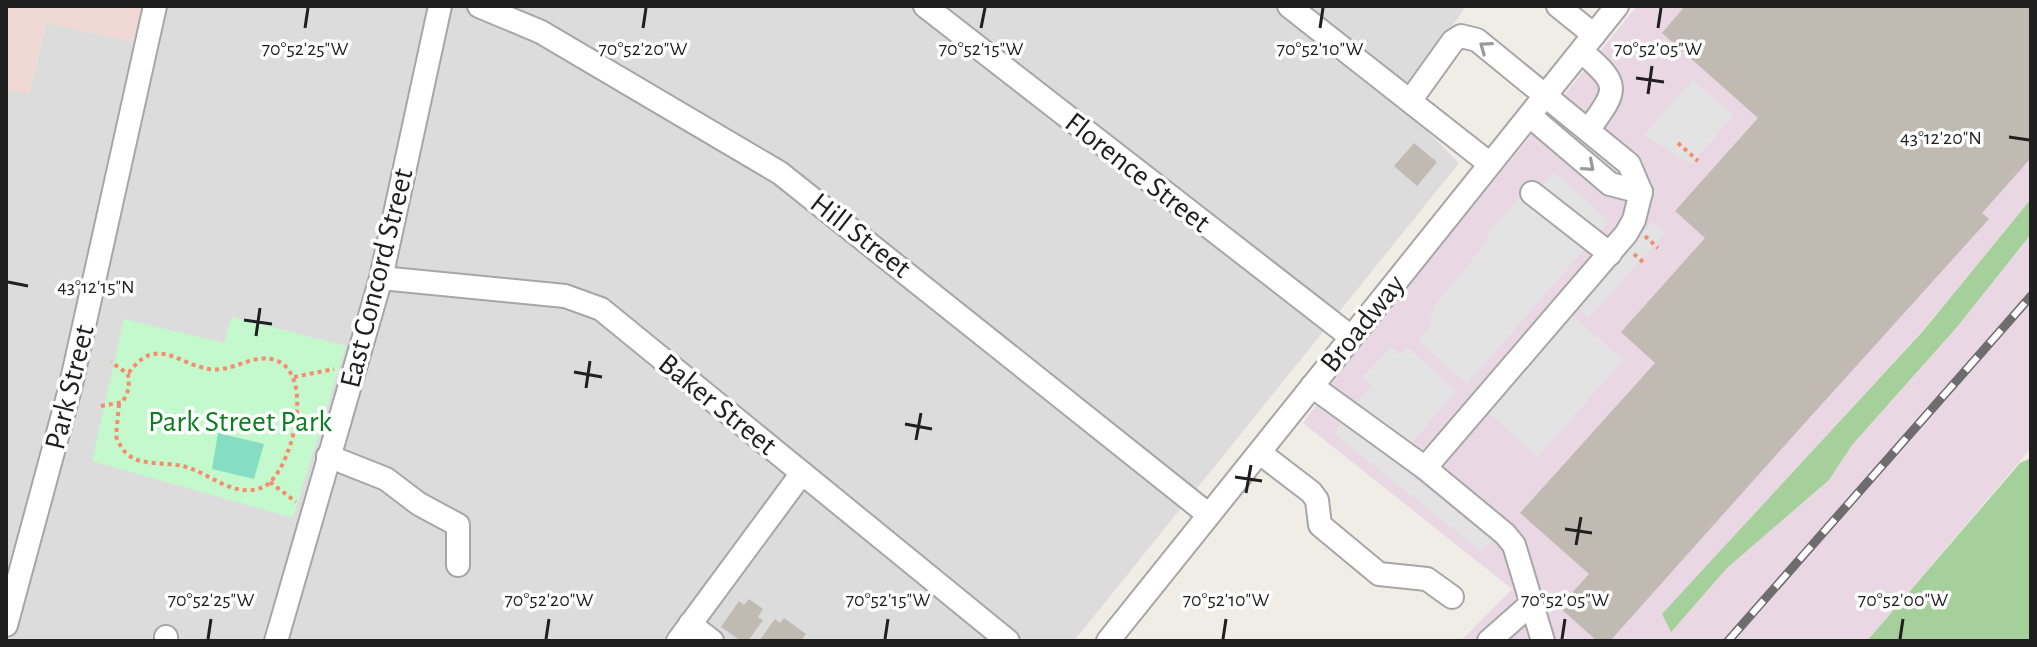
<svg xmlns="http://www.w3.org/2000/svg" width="2037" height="647" viewBox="0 0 2037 647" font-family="'Alegreya Sans',sans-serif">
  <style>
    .residential { fill: #dddcdc }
    .commercial { fill: #f0d9d5 }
    .industrial { fill: #e9d8e4 }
    .forest { fill: #a5cf9b }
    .park { fill: #c4f9cd }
    .pitch { fill: #85dec4 }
    .parking { fill: #e3e3e3 }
    .building { fill: #c1bab2 }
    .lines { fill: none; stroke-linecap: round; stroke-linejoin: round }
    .minor-casing { stroke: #a6a6a6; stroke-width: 26 }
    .path { stroke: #f88a6e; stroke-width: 4; stroke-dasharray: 4 4; stroke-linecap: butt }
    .minor { stroke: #fff; stroke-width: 22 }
    .rail-casing { stroke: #6d6d6d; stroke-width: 9 }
    .rail { stroke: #fff; stroke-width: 6; stroke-dasharray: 18; stroke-linecap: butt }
    .oneway { stroke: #9a9a9a }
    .ticks { fill: none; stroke: #1f1f1f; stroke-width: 3 }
    .labels { text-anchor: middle; stroke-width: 7; stroke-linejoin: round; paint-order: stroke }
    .street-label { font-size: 30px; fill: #1f1f1f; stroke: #fff }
    .park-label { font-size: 30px; fill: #0d7e21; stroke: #fff }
    .ticks-label { font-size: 20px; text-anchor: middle; fill: #1f1f1f; stroke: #fff; stroke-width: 7; stroke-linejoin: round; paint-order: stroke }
  </style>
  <rect width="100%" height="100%" fill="#f0ede6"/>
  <!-- residential -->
  <path class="residential" d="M155,6H1466L1399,103L1459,163L1074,641H6V107L10,90L29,94L46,23L147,44Z"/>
  <!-- commercial -->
  <path class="commercial" d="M6,6H155L147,45L46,23L29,94L10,90L6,107Z"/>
  <!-- industrial -->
  <path class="industrial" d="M1637,6H2031V199L1923,330L1663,614L1671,631L1727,568L1829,480L1852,445L1957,327L2031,234V448L1867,641H1461L1512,589L1303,423L1372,330Z"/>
  <!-- forest -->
  <g class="forest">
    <path d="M2031,199V234L1957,327L1852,445L1829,480L1727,568L1671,632L1662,614L1923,331Z"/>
    <path d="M2031,458V641H1867L2020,463Z"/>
  </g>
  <!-- park -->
  <path class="park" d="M232,317L346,346L293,518L92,461L124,319L224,343Z"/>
  <!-- pitch -->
  <path class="pitch" d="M218,433L264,444L254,479L212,469Z"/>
  <!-- parking -->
  <g class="parking">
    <path d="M1693,80L1734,116L1691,164L1644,135Z"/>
    <path d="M1554,172L1609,221L1467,384L1418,340L1430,327L1433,308L1490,238L1487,234L1523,194L1542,186Z"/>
    <path d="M1652,222L1665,233L1589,318L1577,307Z"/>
    <path d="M1571,314L1623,360L1538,457L1485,410Z"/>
    <path d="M1391,347L1400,355L1407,347L1456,391L1395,463L1492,540L1482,552L1333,433L1371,385L1363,377Z"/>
  </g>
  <!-- building -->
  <g class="building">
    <path d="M1685,6H2031V158L1982,213L1989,219L1794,435L1610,641H1597L1559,607L1589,574L1520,513L1655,363L1621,332L1705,238L1675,211L1758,118L1662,33Z"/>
    <path d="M1414,143L1437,162L1417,186L1394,166Z"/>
    <path d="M749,599L763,609L758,617L763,620L748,641H741L721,627L739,601L744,605Z"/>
    <path d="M784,618L806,634L801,641H759L775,619L780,623Z"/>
  </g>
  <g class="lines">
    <defs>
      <g id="minor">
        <path d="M479,6L541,32L780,173L1209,515"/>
        <path d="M925,6L1351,337"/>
        <path d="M1289,6L1490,164"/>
        <path d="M1558,6L1594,35"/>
        <path d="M1582,52C1621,85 1618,89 1589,129"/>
        <path d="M1410,101L1453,41L1461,36L1477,40L1629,164L1641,192L1610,184L1530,116"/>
        <path d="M1532,193L1610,254"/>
        <path d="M381,278L565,296L601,309L1008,641"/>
        <path d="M1312,386L1425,468L1626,234L1634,220L1641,192"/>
        <path d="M1260,453L1311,492L1317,500L1320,525L1379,574L1427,579L1452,597"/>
        <path d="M328,456L386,479L419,504L458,525V565"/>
        <path d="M1425,468L1505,534L1514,545L1543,641"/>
        <path d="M690,624L712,641"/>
        <path d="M6,625L70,389L155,6"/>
        <path d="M166,641V637"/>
        <path d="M276,641L381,278L440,6"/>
        <path d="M678,641L802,473"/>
        <path d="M1108,641L1617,6"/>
        <path d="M1489,641L1532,603"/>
      </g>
    </defs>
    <!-- minor casing -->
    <use href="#minor" class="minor-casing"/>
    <!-- path -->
    <g class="path">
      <path d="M1678,143L1698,161"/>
      <path d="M1645,236L1658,248"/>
      <path d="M1634,254L1644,263"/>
      <path d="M294,377L334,369"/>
      <path d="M119,404L116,436C128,470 154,460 182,466C208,471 234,500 263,487C290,476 318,374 275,360C252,353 232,373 209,369C177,364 156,334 128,374"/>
      <path d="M101,406L123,402L129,388L128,374L111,362"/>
      <path d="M270,482L296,502"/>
    </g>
    <!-- minor -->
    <use href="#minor" class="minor"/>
    <defs>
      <path id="rail" d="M1728,641L2031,296"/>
    </defs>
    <!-- rail casing -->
    <use href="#rail" class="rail-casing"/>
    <!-- rail -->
    <use href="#rail" class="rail"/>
  </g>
  <!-- one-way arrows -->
  <defs><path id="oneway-chevron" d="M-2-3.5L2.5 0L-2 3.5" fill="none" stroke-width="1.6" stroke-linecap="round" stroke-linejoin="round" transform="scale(2)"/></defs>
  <g class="oneway">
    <use href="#oneway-chevron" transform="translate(1485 47) rotate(-144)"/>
    <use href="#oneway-chevron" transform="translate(1589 166) rotate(41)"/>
  </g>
  <!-- ticks -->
  <path class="ticks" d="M305,28L308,8M643,28L646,8M981,28L985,8M1320,28L1323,8M1658,28L1661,8M1636,78L1664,82M1648,94L1652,66M2009,137L2029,140M8,282L28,286M244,320L272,324M256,336L260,308M574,372L602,377M586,388L590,361M905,424L932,429M916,440L921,413M1235,477L1262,481M1246,493L1251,465M1565,529L1592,533M1576,545L1581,517M208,639L211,619M546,639L549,619M885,639L888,619M1223,639L1226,619M1562,639L1565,619M1900,639L1903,619"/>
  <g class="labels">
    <!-- street labels -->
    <g class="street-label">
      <text transform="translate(1138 172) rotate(38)" y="10">Florence Street</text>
      <text transform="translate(861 235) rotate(38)" y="10">Hill Street</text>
      <text transform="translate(376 278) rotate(-76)" y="10">East Concord Street</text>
      <text transform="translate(1362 323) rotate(-51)" y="10">Broadway</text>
      <text transform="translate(69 387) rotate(-76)" y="10">Park Street</text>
      <text transform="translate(718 404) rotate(39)" y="10">Baker Street</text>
    </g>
    <!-- park labels -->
    <g class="park-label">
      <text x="240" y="431">Park Street Park</text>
    </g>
  </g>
  <g class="ticks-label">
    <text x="305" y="55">70°52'25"W</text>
    <text x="643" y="55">70°52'20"W</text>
    <text x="981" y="55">70°52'15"W</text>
    <text x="1320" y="55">70°52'10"W</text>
    <text x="1658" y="55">70°52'05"W</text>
    <text x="1941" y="144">43°12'20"N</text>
    <text x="96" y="293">43°12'15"N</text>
    <text x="211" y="606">70°52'25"W</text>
    <text x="549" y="606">70°52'20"W</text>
    <text x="888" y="606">70°52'15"W</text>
    <text x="1226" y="606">70°52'10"W</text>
    <text x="1565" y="606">70°52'05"W</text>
    <text x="1903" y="606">70°52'00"W</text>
  </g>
  <!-- border -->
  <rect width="2037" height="647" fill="none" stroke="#1f1f1f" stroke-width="16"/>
</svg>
